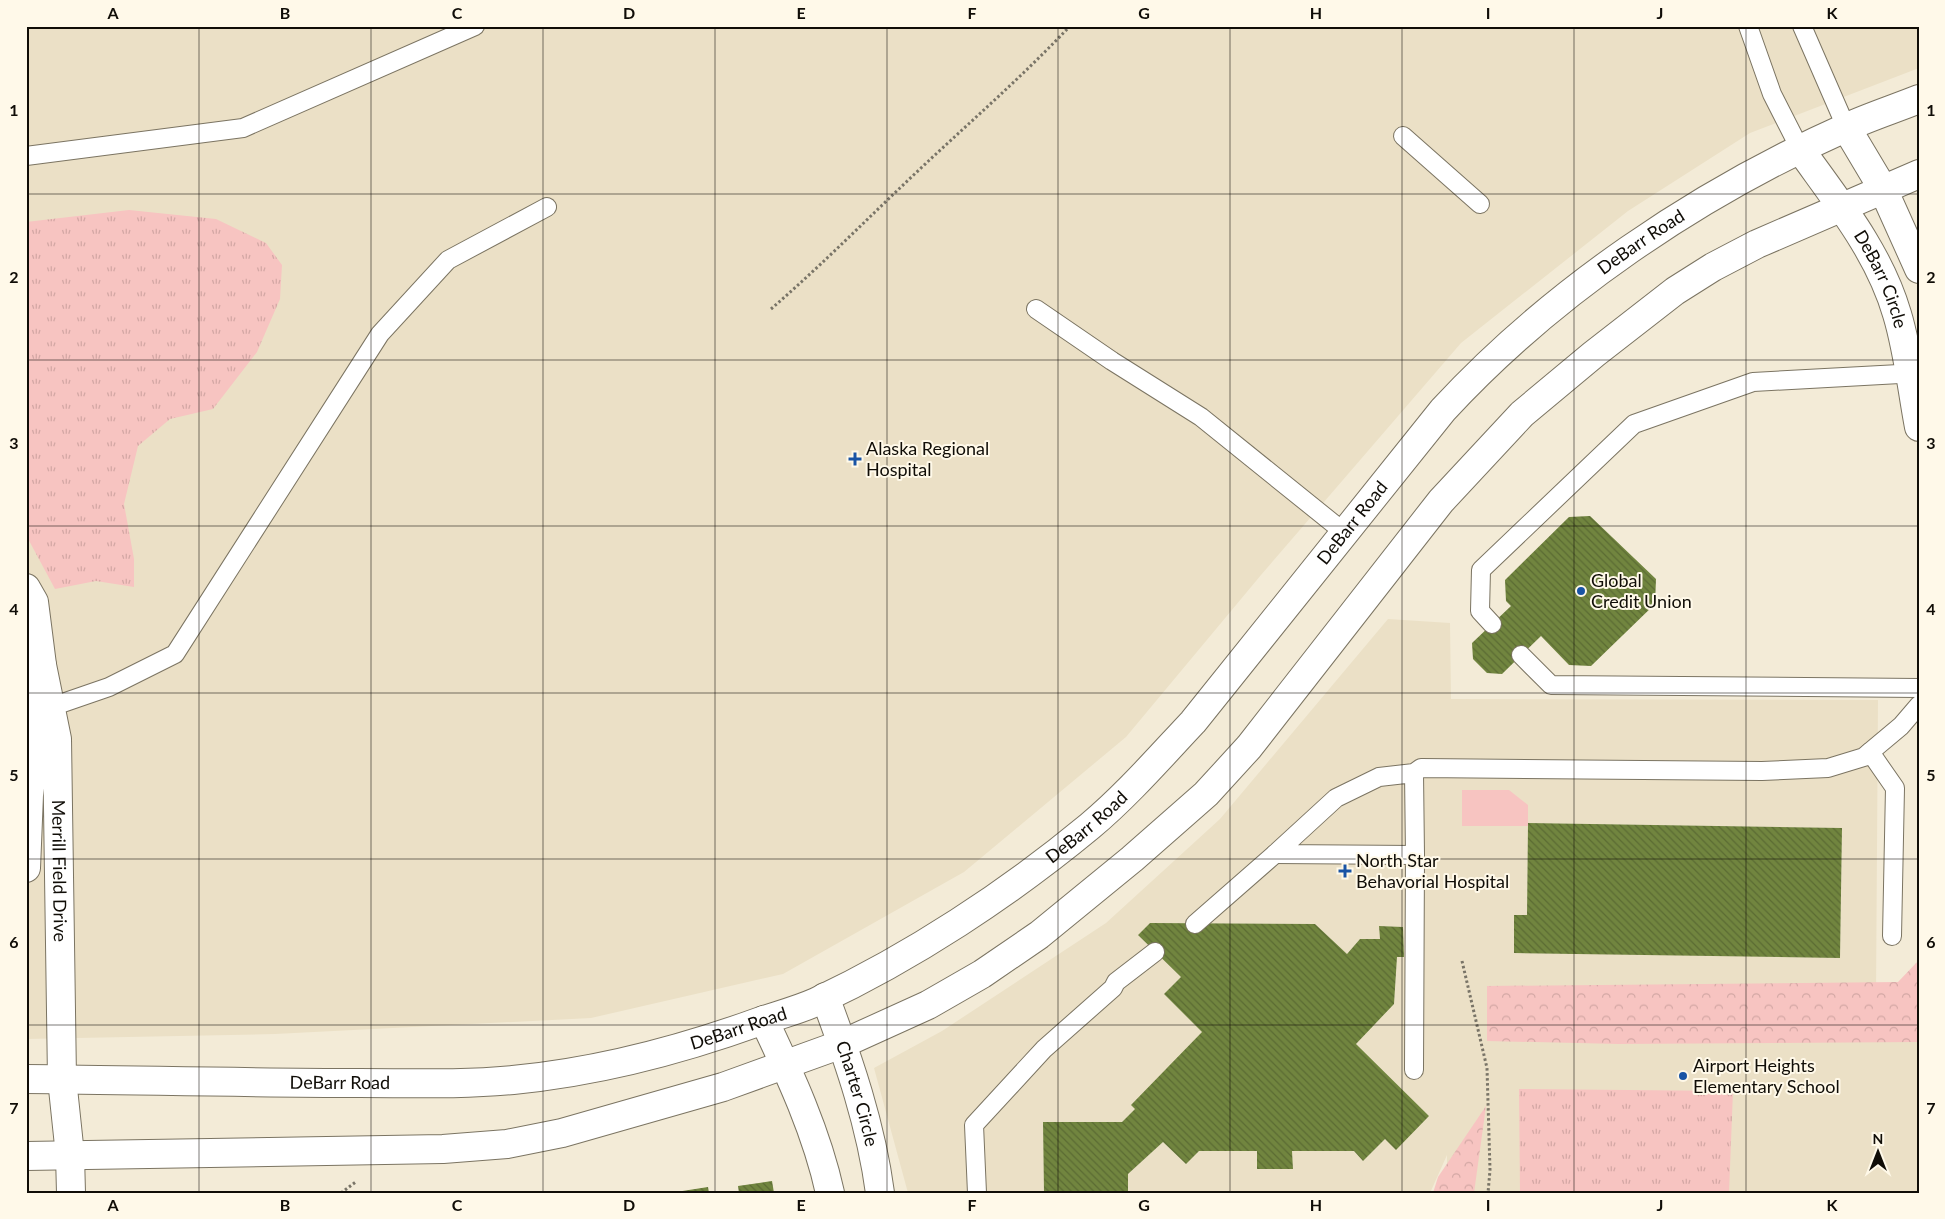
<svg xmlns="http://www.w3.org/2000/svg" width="1945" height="1219" viewBox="0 0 1945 1219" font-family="Lato,sans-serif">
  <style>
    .built { fill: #ebe0c6; fill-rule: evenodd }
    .grass { fill: url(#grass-tufts) }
    .forest { fill: url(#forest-crowns) }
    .pitch { fill: #f7c4c1 }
    .building { fill: url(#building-back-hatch) }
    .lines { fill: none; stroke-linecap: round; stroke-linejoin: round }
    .lane-casing { stroke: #7b7462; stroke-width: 20 }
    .street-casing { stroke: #7b7462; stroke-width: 30 }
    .secondary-casing { stroke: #7b7462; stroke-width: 30 }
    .path { stroke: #797467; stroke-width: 3; stroke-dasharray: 2.5 2.5; stroke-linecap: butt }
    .lane { stroke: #fff; stroke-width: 18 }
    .street { stroke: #fff; stroke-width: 28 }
    .secondary { stroke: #fff; stroke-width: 28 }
    .grid { fill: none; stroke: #100d07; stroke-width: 1; stroke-opacity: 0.55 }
    .poi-dot { fill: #1954a5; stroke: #fff9e9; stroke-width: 2 }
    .labels { text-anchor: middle; stroke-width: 4; stroke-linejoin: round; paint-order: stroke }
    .street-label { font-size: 18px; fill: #100d07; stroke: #fff9e9 }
    .poi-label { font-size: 18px; fill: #100d07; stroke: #fff9e9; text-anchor: start }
    .neatline { fill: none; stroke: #100d07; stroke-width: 2 }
    .grid-label { font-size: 16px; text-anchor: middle; font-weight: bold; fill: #100d07 }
  </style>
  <defs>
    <pattern id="grass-tufts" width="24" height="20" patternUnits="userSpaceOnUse" patternTransform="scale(1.25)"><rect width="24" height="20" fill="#f7c4c1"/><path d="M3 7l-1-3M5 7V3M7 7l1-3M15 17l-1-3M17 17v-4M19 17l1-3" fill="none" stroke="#d3a7a4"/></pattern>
    <pattern id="forest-crowns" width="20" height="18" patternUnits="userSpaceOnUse" patternTransform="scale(1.25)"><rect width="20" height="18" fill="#f7c4c1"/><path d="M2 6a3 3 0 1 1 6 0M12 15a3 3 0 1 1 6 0" fill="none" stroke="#d3a7a4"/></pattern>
    <pattern id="building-back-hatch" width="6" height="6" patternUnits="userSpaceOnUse" patternTransform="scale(1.25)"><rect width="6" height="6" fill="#71853f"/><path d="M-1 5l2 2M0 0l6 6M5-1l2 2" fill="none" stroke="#5b6b33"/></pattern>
  </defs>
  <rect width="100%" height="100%" fill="#f3ebd7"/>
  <!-- built -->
  <g class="built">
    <path d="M26,26H1919V68L1750,133L1628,211L1461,343L1261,575L1126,737L964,872L783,974L591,1018L275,1034L26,1039Z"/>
    <path d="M1388,619L1450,623L1451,699L1878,700L1876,997L1919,998V1193H1447V1155L1430,1193H1128V1174L1163,1142L1186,1164L1199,1151H1257V1169H1293L1292,1151H1354L1363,1161L1385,1139L1396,1149L1429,1116L1356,1044L1394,1004L1397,957H1404L1403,927L1379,926L1380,939H1360L1347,954L1315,924L1150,923L1138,935L1181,977L1164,994L1202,1032L1135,1109L1122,1122L1043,1123L1044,1193H908L874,1068L942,1031L1106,923L1220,819ZM1528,823L1842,828L1840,957L1514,953V915H1527Z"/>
  </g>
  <!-- grass -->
  <g class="grass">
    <path d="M129,210L216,219L266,243L282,265L280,299L257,352L213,409L170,419L138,446L124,504L134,559V587L96,581L55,589L26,535V222Z"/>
    <path d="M1519,1089L1733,1091L1729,1193H1520Z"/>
  </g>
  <!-- forest -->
  <g class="forest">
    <path d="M1919,960V1042L1618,1044L1487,1041V986L1898,982Z"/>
    <path d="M1486,1106L1474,1193H1433L1438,1177Z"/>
  </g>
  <!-- pitch -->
  <path class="pitch" d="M1462,790H1509L1528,805V826H1462Z"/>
  <!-- building -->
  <g class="building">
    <path d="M1590,516L1656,579L1655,604L1591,666L1569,665L1541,636L1502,674L1487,673L1473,659L1472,643L1511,606L1506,601L1505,580L1569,517Z"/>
    <path d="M1528,823L1842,828L1840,958L1514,953V915H1527Z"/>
    <path d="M1150,923L1315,924L1347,954L1360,939H1380L1379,926L1403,927L1404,957H1397L1394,1004L1356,1044L1429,1116L1396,1150L1385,1139L1363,1161L1354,1151H1292L1293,1169H1257V1151H1199L1186,1164L1163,1142L1128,1174V1193H1044L1043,1122H1122L1135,1109L1131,1105L1202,1032L1164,994L1181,977L1138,935Z"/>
    <path d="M772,1181L774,1193H739L738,1186Z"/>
    <path d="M708,1187L709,1193H676V1192Z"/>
  </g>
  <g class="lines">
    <defs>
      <g id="lane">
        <path d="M1748,26L1772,94L1800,149"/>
        <path d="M1802,26L1846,127"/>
        <path d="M1403,136L1480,204"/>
        <path d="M26,156L243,128L475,26"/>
        <path d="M1036,309L1112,361L1201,417L1345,533"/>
        <path d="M1492,624L1480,611L1481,570L1634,424L1753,382L1918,373"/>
        <path d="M1521,655L1551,685L1919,688"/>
        <path d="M51,707L109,687L175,654L380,334L448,260L547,207"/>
        <path d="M1870,752L1895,788L1892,936"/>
        <path d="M1414,773L1415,855L1275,854L1336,798L1379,777L1414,773L1421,768L1762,771L1828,768L1864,757L1901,726L1919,705"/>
        <path d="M1195,924L1275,854"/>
        <path d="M1414,1070L1415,855"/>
        <path d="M977,1193L974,1125L1044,1049L1113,988L1116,982L1155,952"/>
      </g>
      <g id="street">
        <path d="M1846,127L1883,189L1919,269"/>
        <path id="s1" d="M1800,149C1837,201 1879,252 1897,314C1908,350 1912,390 1919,427"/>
        <path d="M26,588L34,602L42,665"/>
        <path id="s2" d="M26,868L29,795L42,665L57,739L62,1079"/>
        <path id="s3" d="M825,997C849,1061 871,1125 880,1193"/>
        <path d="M764,1020C790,1075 817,1133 830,1193"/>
      </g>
      <g id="secondary">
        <path id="s4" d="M26,1079C137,1080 248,1083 359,1083C410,1083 462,1085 513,1080C598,1072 681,1050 761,1021C779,1015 798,1010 816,1002C912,957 1008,894 1090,826C1127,795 1160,757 1193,722L1443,410C1552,292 1697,194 1845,128C1869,117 1894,109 1919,99"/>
        <path d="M62,1079L70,1155L71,1193"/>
        <path d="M26,1156L443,1149L507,1144L562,1133L723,1087L842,1044L928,1005L982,974L1039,935L1132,859L1206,794L1249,747L1441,501L1522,414L1594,354L1675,291L1713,267L1757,244L1919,174"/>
      </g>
    </defs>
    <!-- lane casing -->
    <use href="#lane" class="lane-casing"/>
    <!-- street casing -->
    <use href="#street" class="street-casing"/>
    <!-- secondary casing -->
    <use href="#secondary" class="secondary-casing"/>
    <!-- path -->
    <g class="path">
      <path d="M771,309C823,264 871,215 921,168C971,121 1023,76 1070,26"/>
      <path d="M1462,961L1487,1068L1490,1170L1488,1193"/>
      <path d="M341,1193L357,1181"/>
    </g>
    <!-- lane -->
    <use href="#lane" class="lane"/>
    <!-- street -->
    <use href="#street" class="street"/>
    <!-- secondary -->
    <use href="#secondary" class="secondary"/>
  </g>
  <!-- grid -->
  <path class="grid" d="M199,26V1193M371,26V1193M543,26V1193M715,26V1193M887,26V1193M1058,26V1193M1230,26V1193M1402,26V1193M1574,26V1193M1746,26V1193M26,194H1919M26,360H1919M26,526H1919M26,693H1919M26,859H1919M26,1025H1919"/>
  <!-- markers -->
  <g class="poi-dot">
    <path d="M852.5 451.5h5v5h5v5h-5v5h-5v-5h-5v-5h5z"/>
    <circle cx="1581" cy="591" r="5"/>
    <path d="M1342.5 863.5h5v5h5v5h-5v5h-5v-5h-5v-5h5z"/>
    <circle cx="1683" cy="1076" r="5"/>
  </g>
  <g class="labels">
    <!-- street labels -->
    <g class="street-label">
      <text dy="6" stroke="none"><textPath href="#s4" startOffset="1934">DeBarr Road</textPath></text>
      <text dy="6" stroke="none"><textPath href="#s1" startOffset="154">DeBarr Circle</textPath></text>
      <text dy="6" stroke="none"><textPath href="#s4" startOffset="1529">DeBarr Road</textPath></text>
      <text dy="6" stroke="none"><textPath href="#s4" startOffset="1124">DeBarr Road</textPath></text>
      <text dy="6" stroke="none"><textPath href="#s2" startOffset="411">Merrill Field Drive</textPath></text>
      <text dy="6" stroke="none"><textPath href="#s4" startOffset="719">DeBarr Road</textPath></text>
      <text dy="6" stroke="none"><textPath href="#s4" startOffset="314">DeBarr Road</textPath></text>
      <text dy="6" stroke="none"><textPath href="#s3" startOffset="102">Charter Circle</textPath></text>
    </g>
    <!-- poi labels -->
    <g class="poi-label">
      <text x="866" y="455">Alaska Regional<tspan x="866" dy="21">Hospital</tspan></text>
      <text x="1591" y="587">Global<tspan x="1591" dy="21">Credit Union</tspan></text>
      <text x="1356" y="867">North Star<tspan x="1356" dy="21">Behavorial Hospital</tspan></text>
      <text x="1693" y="1072">Airport Heights<tspan x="1693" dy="21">Elementary School</tspan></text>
    </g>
  </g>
  <!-- border -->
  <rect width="1945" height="1219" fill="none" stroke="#fff9e9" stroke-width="55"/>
  <!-- north arrow -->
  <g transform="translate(1878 1152)" stroke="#fff9e9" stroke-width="4" paint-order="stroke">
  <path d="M0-4L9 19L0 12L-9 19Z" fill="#100d07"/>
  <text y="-8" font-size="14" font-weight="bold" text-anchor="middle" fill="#100d07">N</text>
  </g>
  <rect x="28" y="28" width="1890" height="1164" class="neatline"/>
  <g class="grid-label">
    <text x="113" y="19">A</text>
    <text x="285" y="19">B</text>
    <text x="457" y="19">C</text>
    <text x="629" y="19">D</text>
    <text x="801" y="19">E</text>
    <text x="972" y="19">F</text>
    <text x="1144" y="19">G</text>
    <text x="1316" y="19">H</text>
    <text x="1488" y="19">I</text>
    <text x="1660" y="19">J</text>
    <text x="1832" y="19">K</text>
    <text x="14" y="116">1</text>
    <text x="1931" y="116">1</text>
    <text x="14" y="283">2</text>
    <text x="1931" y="283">2</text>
    <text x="14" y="449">3</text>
    <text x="1931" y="449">3</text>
    <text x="14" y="615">4</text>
    <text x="1931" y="615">4</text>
    <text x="14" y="781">5</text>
    <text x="1931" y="781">5</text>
    <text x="14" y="948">6</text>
    <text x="1931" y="948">6</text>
    <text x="14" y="1114">7</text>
    <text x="1931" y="1114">7</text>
    <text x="113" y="1211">A</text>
    <text x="285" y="1211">B</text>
    <text x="457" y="1211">C</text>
    <text x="629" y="1211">D</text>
    <text x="801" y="1211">E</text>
    <text x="972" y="1211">F</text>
    <text x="1144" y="1211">G</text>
    <text x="1316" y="1211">H</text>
    <text x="1488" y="1211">I</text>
    <text x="1660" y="1211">J</text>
    <text x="1832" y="1211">K</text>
  </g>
</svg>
